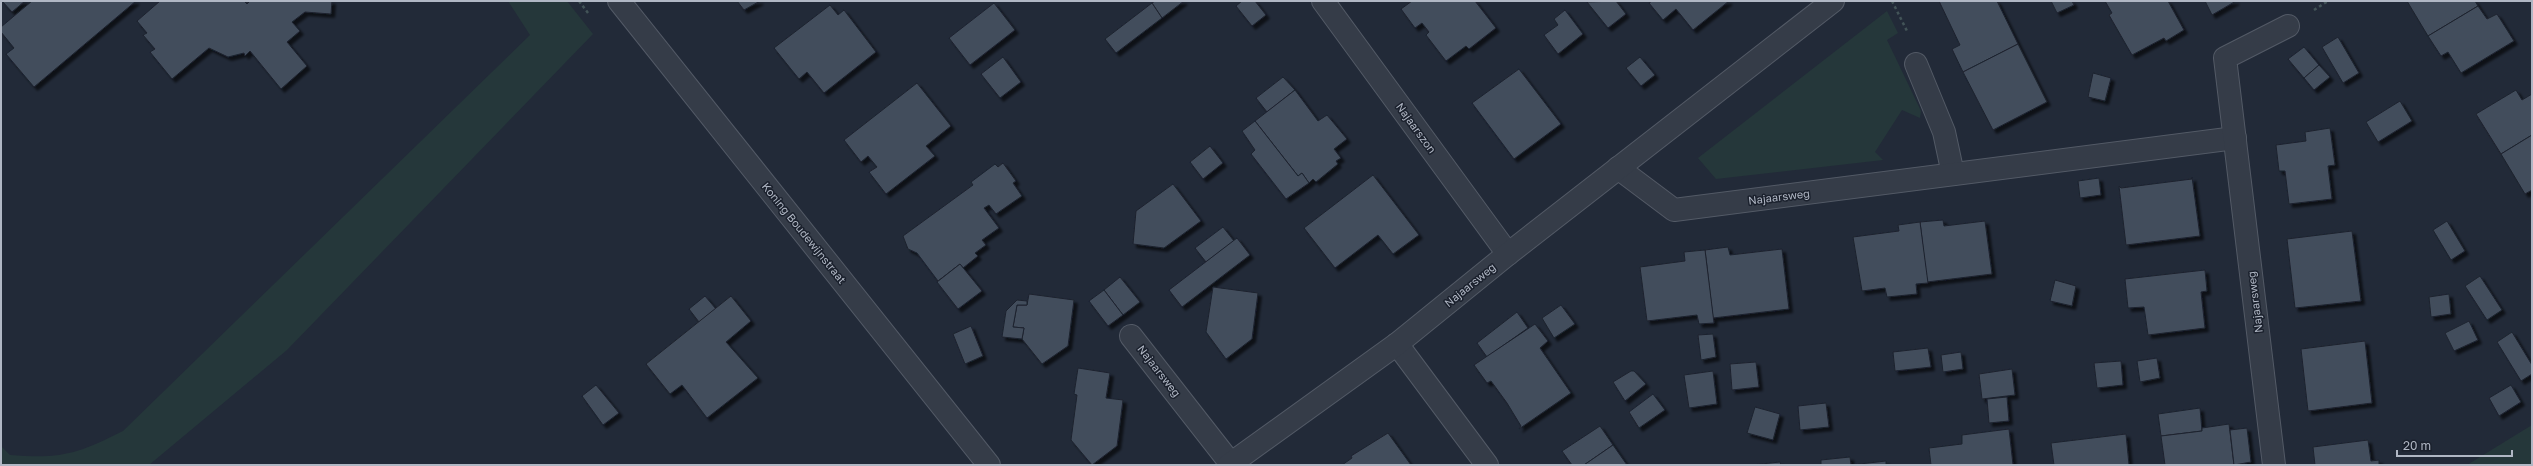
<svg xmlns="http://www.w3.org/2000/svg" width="2533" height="466" viewBox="0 0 2533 466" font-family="'Golos Text',sans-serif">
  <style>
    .green { fill: #25373a }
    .building { fill: #434d5c; stroke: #1d232f; filter: url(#shadow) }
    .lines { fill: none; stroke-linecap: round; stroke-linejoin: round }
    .minor-casing { stroke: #535a66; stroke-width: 24 }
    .path { stroke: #435458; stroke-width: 2.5; stroke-dasharray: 3 3; stroke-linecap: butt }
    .minor { stroke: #353c48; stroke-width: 22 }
    .labels { text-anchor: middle; stroke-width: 3; stroke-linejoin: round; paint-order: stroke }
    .street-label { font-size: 11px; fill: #b0b7c4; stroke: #1b212d }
  </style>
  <defs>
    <filter id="shadow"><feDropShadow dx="3.5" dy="3.5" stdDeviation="1" flood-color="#0009"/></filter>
  </defs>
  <rect width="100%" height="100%" fill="#222a38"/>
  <!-- green -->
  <g class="green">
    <path d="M508,1H567L593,34L287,350L149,465H1V446L10,455C62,459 77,454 123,431L530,35Z"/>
    <path d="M1887,11L1898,33L1887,40L1921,111L1920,118L1902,110L1875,152L1883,160L1716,179L1698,158Z"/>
    <path d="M2532,425V465H2467Z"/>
  </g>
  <!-- building -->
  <g class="building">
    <path d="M2,1H25L12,12Z"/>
    <path d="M32,1H136L34,87L6,54L14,48L1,32V27Z"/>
    <path d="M160,1H244L247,4L250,1H332L331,14L305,12L292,22L300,31L287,42L307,66L281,89L250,51L245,56L244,53L228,57L209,48L172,79L150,52L155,49L143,35L147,33L137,21Z"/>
    <path d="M737,1H760L744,10Z"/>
    <path d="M1155,1H1184L1162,18L1152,3Z"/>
    <path d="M1242,1H1255L1266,15L1252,26L1236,6Z"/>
    <path d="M1412,1H1475L1496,28L1469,49L1466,46L1446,61L1426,35L1429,32L1422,23L1415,28L1401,9Z"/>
    <path d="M1616,1L1626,14L1608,28L1587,2Z"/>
    <path d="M1652,1H1729L1693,30L1676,9L1663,20L1649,3Z"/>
    <path d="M1939,1H1997L2018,44L1963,72L1952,49L1960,45Z"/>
    <path d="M2051,1H2072L2074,5L2057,13Z"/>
    <path d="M2105,1H2168L2184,30L2166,41L2164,38L2132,55L2109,15L2112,13Z"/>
    <path d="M2205,1H2236L2212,15Z"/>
    <path d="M2407,1H2475L2478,6L2428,36Z"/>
    <path d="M994,3L1015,30L970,65L949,38Z"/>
    <path d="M1152,3L1162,18L1116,53L1105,39Z"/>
    <path d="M830,5L838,15L844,10L876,52L824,93L807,72L799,79L774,48Z"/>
    <path d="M2478,6L2487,19L2497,14L2514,41L2461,73L2448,52L2441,56L2428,36Z"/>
    <path d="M1565,10L1583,34L1558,54L1544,35L1558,25L1554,19Z"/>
    <path d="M2338,37L2359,73L2343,83L2322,47Z"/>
    <path d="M2018,44L2047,102L1993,130L1963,72Z"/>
    <path d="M2304,47L2319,65L2304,78L2288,59Z"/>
    <path d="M1003,57L1021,82L1000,98L981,74Z"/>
    <path d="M1640,57L1655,75L1641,86L1626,68Z"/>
    <path d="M2319,65L2330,77L2314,90L2304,78Z"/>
    <path d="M1519,69L1561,124L1514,159L1472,103Z"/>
    <path d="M2093,73L2111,78L2105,101L2088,97Z"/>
    <path d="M1283,77L1295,90L1267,112L1256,98Z"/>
    <path d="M917,83L951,126L926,146L935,156L886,194L869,172L877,167L868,156L861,162L844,140Z"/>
    <path d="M1295,90L1318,121L1327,115L1347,139L1334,149L1341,158L1336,161L1338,164L1316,182L1313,179L1309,183L1302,173L1298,176L1255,121Z"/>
    <path d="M2516,90L2522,100L2532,94V135L2501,154L2476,114Z"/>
    <path d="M2400,101L2412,121L2378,142L2366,122Z"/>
    <path d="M1255,121L1298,176L1302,173L1309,183L1286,199L1251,154L1255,150L1242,131Z"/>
    <path d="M2330,128L2335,165L2328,166L2332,199L2289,204L2285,171H2279L2276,145L2306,141L2305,132Z"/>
    <path d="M2532,135V190L2525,194L2501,154Z"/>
    <path d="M1210,146L1223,163L1203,179L1190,162Z"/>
    <path d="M1003,163L1016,181L1013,183L1022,196L996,214L989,205L984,208L999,228L982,240L986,245L975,253L978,256L963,268L960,264L938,281L917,253L908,249L903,236L973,185L971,182L995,164L998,167Z"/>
    <path d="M1373,175L1419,235L1393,254L1378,235L1335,268L1304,228Z"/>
    <path d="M2192,177L2200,236L2126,245L2119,186L2121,188L2192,179Z"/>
    <path d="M2099,178L2101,195L2080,198L2078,181Z"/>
    <path d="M1173,184L1201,221L1164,248L1133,244L1136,211Z"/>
    <path d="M1943,220L1944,226L1985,221L1992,274L1927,282L1920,222Z"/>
    <path d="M2447,221L2465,251L2451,260L2433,230Z"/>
    <path d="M1920,222L1928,283L1916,284L1917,294L1887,297L1885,288L1862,291L1853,237L1899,231L1898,225Z"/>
    <path d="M1223,227L1234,241L1206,262L1195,248Z"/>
    <path d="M2352,231L2361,301L2295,308L2287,239Z"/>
    <path d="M1237,238L1250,255L1182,307L1169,290Z"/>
    <path d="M1728,247L1730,255L1782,249L1789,309L1713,318L1705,250Z"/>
    <path d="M1705,250L1714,323L1699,324L1697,315L1647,321L1640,267L1685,261L1684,252Z"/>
    <path d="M960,264L982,291L958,309L937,282Z"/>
    <path d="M2205,270L2207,291L2201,292L2205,328L2148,335L2144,307L2128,308L2125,279Z"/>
    <path d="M2480,276L2502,310L2487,320L2465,286Z"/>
    <path d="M1120,277L1140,302L1123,315L1104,290Z"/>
    <path d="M2055,280L2076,286L2072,306L2050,301Z"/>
    <path d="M1213,287L1258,293L1252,339L1226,359L1206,332Z"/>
    <path d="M1104,290L1123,315L1108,326L1089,301Z"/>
    <path d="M1029,294L1074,300L1068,346L1042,364L1022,339L1024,328L1013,327L1017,305H1027Z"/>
    <path d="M2449,294L2451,314L2431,317L2429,297Z"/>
    <path d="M705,296L716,309L699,322L689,309Z"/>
    <path d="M731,296L751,321L726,342L758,378L707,418L682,385L670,394L646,364Z"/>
    <path d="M1017,300L1027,301V305H1017L1013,327L1024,328L1022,339L1002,337L1006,311Z"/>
    <path d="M1561,305L1575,324L1554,338L1542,318Z"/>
    <path d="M1517,312L1528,328L1487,357L1477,343Z"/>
    <path d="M2469,321L2478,340L2454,351L2445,333Z"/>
    <path d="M1535,324L1548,341L1540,348L1571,393L1519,429L1521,426L1507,403L1491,381L1487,383L1474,365Z"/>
    <path d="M971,326L983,356L965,364L953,334Z"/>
    <path d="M2512,332L2532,365V374L2521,381L2497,342Z"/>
    <path d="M1713,334L1716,357L1701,360L1698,335Z"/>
    <path d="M2365,341L2372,403L2308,411L2301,349Z"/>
    <path d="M1928,348L1931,367L1895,371L1893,352Z"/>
    <path d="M1961,352L1963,369L1943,372L1941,355Z"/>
    <path d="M2157,358L2160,378L2140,382L2137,361Z"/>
    <path d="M2121,361L2123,385L2097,388L2094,363Z"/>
    <path d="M1756,362L1759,387L1732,390L1730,364Z"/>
    <path d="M1078,368L1110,373L1106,398L1123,400L1117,446L1092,465L1071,440L1077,395L1074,394Z"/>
    <path d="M2012,369L2015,395L1982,399L1979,374Z"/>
    <path d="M1631,371H1634L1646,384L1625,401L1613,382Z"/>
    <path d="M1713,371L1717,404L1689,408L1684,375Z"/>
    <path d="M596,385L619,413L603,425L582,396Z"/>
    <path d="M2511,385L2521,402L2499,416L2489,398Z"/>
    <path d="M1653,394L1665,410L1639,428L1629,412Z"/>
    <path d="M2007,397L2009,421L1989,423L1987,399Z"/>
    <path d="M1826,403L1829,427L1800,430L1798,406Z"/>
    <path d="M1755,407L1780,414L1773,440L1747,433Z"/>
    <path d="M2200,408L2202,431L2161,436L2158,414Z"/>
    <path d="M2229,424L2234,465H2165L2161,436L2202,431V428Z"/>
    <path d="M1600,426L1613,445L1584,465H1572L1562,451Z"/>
    <path d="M2247,428L2251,462L2234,465L2230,430Z"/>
    <path d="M2009,429L2013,465H1931L1929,448L1962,444V435Z"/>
    <path d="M1388,433L1411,465H1342L1352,458L1351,456Z"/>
    <path d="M2126,434L2129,465H2054L2051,443Z"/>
    <path d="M2368,440L2371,461L2379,460V465H2315L2313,447Z"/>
    <path d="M1613,445L1627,465H1584Z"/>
    <path d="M1850,457L1851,465H1821V460Z"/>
    <path d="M1886,461V465H1851Z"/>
    <path d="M1780,462L1781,465H1752Z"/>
  </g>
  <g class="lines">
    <defs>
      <g id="minor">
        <path d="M619,1L989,465"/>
        <path d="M1323,1L1508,254"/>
        <path d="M1916,64L1944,132L1953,174"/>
        <path d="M1618,168L1674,210L2235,138"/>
        <path d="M1131,336L1231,464"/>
        <path d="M1397,344L1487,465"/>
        <path d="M1229,465L1397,344L1508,254L1833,1"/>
        <path d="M2274,465L2225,58L2288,26"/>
      </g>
    </defs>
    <!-- minor casing -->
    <use href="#minor" class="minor-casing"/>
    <!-- path -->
    <g class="path">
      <path d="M579,1L588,13"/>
      <path d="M1892,1L1908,33"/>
      <path d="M2314,10L2328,1"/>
    </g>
    <!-- minor -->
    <use href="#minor" class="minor"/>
  </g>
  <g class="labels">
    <!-- street labels -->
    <g class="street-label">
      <text transform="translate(1416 128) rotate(54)" y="4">Najaarszon</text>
      <text transform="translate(1779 197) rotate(-7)" y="4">Najaarsweg</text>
      <text transform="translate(804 233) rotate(51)" y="4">Koning Boudewijnstraat</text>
      <text transform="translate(1470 285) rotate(-39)" y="4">Najaarsweg</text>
      <text transform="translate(2255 302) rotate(-97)" y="4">Najaarsweg</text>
      <text transform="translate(1159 371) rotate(52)" y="4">Najaarsweg</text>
    </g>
  </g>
  <!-- border -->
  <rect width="2533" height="466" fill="none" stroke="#b0b7c4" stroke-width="4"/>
  <!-- scale -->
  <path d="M2397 450v6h115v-6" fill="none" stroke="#b0b7c4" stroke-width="2"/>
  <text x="2403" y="450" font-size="12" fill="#b0b7c4" stroke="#1b212d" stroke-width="3" paint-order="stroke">20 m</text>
</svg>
